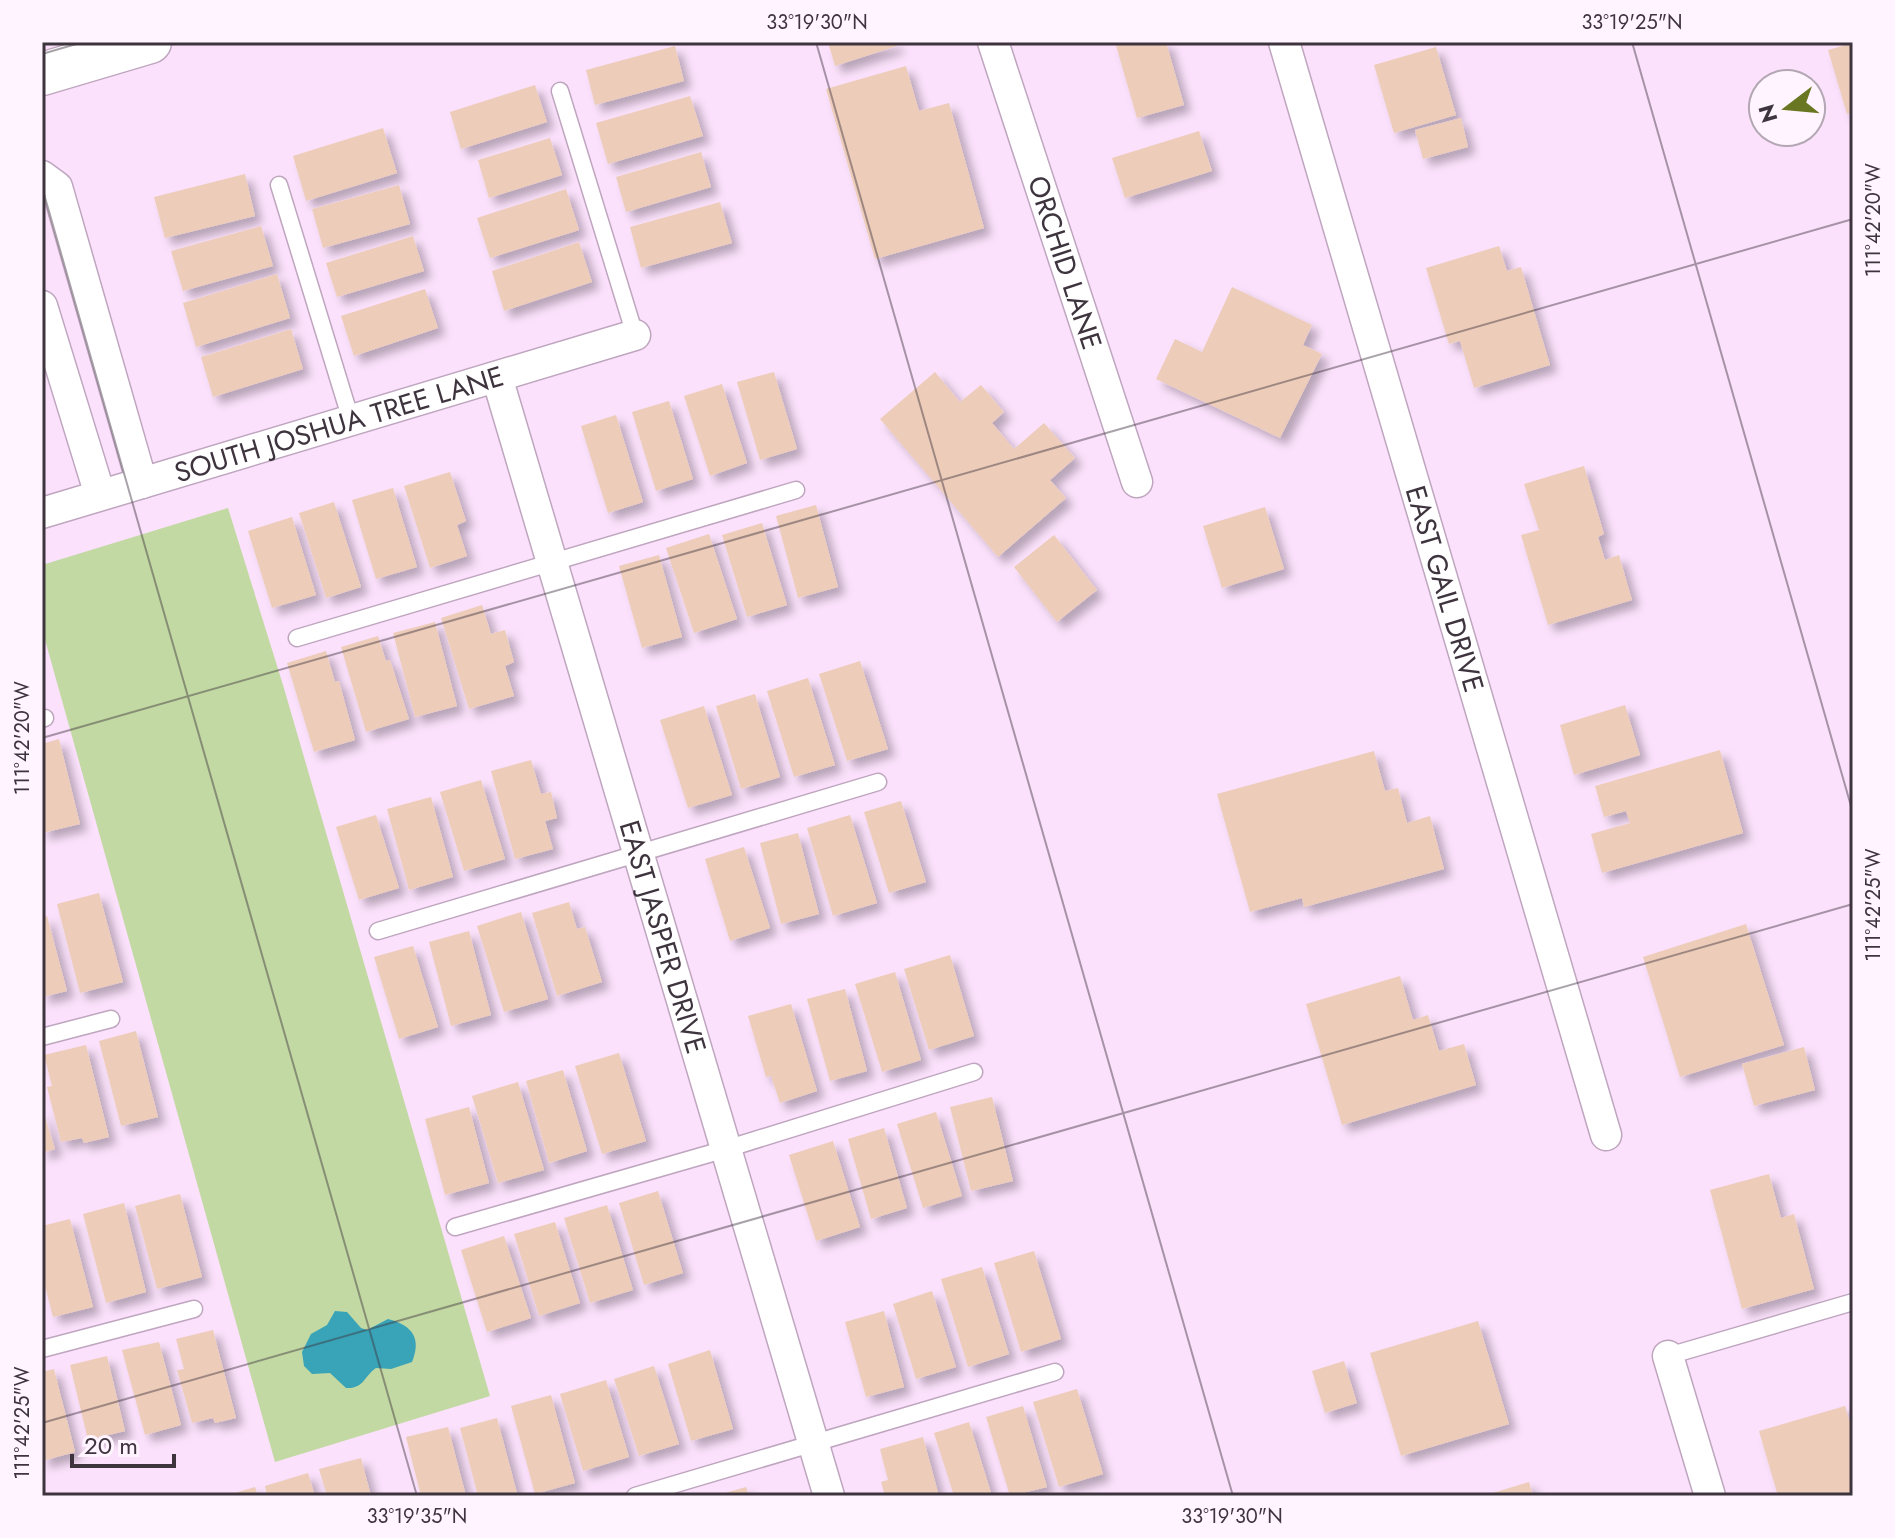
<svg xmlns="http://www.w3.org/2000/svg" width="1895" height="1538" viewBox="0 0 1895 1538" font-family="Jost,sans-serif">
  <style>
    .green { fill: #c2d9a3 }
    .water { fill: #39a3b7 }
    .building { fill: #edccb9; filter: url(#shadow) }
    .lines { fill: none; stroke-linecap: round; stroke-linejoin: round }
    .service-casing { stroke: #bfa6bf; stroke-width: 19 }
    .minor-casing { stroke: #bfa6bf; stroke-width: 33 }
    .secondary-casing { stroke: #bfa6bf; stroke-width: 45 }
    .service { stroke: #fff; stroke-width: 16 }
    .minor { stroke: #fff; stroke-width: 30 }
    .secondary { stroke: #fff; stroke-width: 42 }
    .ticks { fill: none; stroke: #3e343e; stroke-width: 2; stroke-opacity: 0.45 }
    .labels { text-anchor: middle; stroke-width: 7; stroke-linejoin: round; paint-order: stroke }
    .street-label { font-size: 28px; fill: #3e343e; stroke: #fff4ff }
    .neatline { fill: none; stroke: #3e343e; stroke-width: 3 }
    .ticks-label { font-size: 20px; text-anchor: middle; fill: #3e343e }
  </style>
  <defs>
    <filter id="shadow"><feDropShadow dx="7" dy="7" stdDeviation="4" flood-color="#0004"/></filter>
  </defs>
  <rect width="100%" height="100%" fill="#fbe1fb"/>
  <!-- green -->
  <path class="green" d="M228,508L283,685L490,1396L275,1462L42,629V565Z"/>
  <!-- water -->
  <path class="water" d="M335,1311L347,1312L361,1328L367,1330L388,1319C412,1325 422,1338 412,1362L391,1369L376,1368C364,1376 364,1389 346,1388L330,1373L312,1374L304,1366L302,1352L311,1334L327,1325Z"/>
  <!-- building -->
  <g class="building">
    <path d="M828,42H896L897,46L835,66Z"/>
    <path d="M1115,42H1166L1184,105L1137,118Z"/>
    <path d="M1853,43V112L1847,114L1828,50Z"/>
    <path d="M675,46L684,81L595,105L586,70Z"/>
    <path d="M1436,47L1456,115L1394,133L1374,65Z"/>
    <path d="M906,66L919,111L949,103L984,228L875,259L826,89Z"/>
    <path d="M535,85L547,122L461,149L450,112Z"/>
    <path d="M690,96L703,136L608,164L596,123Z"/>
    <path d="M1461,118L1468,147L1423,159L1415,130Z"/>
    <path d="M383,128L397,173L306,201L293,156Z"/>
    <path d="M1199,131L1212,171L1125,198L1112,158Z"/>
    <path d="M550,138L562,175L489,198L478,160Z"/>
    <path d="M701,152L711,187L626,212L616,177Z"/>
    <path d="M245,174L255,216L165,238L154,197Z"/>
    <path d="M399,185L410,224L323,248L312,209Z"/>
    <path d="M566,189L579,230L490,258L477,218Z"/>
    <path d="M720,202L732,243L641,268L630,227Z"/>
    <path d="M261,226L273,266L183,291L171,251Z"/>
    <path d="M413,236L424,271L337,297L326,263Z"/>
    <path d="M579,242L592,282L504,311L492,271Z"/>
    <path d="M1499,246L1507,271L1521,267L1550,365L1474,388L1460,341L1449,344L1426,268Z"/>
    <path d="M277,274L290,318L196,347L183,303Z"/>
    <path d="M1232,287L1312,325L1303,345L1322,354L1280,438L1156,379L1175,339L1202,352Z"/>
    <path d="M425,289L438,328L354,356L341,316Z"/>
    <path d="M291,329L303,369L213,397L201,357Z"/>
    <path d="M774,372L797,449L760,460L737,382Z"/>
    <path d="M935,372L960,402L981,385L1004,412L992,423L1014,449L1044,423L1075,458L1050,480L1066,498L998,557L880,419Z"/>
    <path d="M722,384L747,463L710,476L684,396Z"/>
    <path d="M669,401L693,479L656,491L632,412Z"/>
    <path d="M616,415L643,502L608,513L581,426Z"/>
    <path d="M1584,466L1604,534L1598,537L1605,560L1619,555L1632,600L1548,625L1521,535L1539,530L1524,484Z"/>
    <path d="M450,472L466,521L457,525L467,556L430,568L404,486Z"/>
    <path d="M393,488L417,567L376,579L352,500Z"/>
    <path d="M334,502L361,587L326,598L299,513Z"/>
    <path d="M816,505L838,587L798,598L776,516Z"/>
    <path d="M1265,507L1284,569L1222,588L1203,526Z"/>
    <path d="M292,517L316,595L272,608L248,531Z"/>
    <path d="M762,523L787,605L747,617L722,535Z"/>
    <path d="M709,534L737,619L694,633L666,548Z"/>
    <path d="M1054,535L1097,590L1057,622L1014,567Z"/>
    <path d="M659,555L682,637L642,648L619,566Z"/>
    <path d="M482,605L491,634L505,630L514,662L505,666L514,696L469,709L441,618Z"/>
    <path d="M435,622L457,706L415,717L393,633Z"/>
    <path d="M378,636L386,661L390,660L409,719L366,732L341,647Z"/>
    <path d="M326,651L335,682L339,681L355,740L314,752L287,663Z"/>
    <path d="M860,661L888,749L847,761L819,674Z"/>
    <path d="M808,678L835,765L794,777L767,691Z"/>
    <path d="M755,694L780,777L741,789L716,706Z"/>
    <path d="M1625,705L1640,755L1574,775L1560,725Z"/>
    <path d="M704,706L732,795L688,808L660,720Z"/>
    <path d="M59,739L80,824L42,833V744Z"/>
    <path d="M1720,750L1743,833L1602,873L1591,834L1630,823L1626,811L1604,817L1595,786Z"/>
    <path d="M1374,751L1385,791L1398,788L1407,823L1430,816L1444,869L1304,907L1302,898L1250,912L1217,794Z"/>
    <path d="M531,760L541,794L551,792L557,818L545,821L553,849L515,859L491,771Z"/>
    <path d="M481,780L505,859L464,871L440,792Z"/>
    <path d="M431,797L453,877L409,890L387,809Z"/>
    <path d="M901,801L926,882L889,893L864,812Z"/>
    <path d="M376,815L399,888L359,900L336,827Z"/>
    <path d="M850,815L877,903L833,916L807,828Z"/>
    <path d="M798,833L819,914L781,924L760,843Z"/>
    <path d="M744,847L770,928L730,941L705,859Z"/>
    <path d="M99,893L123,982L80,993L57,904Z"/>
    <path d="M569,902L577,929L585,927L602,982L557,996L532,913Z"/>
    <path d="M521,912L548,999L504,1012L477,926Z"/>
    <path d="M47,916L67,991L42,997V917Z"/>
    <path d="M1746,924L1784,1045L1680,1077L1643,957Z"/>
    <path d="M469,931L491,1015L451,1026L429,942Z"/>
    <path d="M413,946L438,1027L399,1039L374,957Z"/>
    <path d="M950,955L974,1036L929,1050L904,969Z"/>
    <path d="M895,972L921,1060L882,1072L855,984Z"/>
    <path d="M1400,976L1413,1020L1428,1015L1439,1051L1464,1044L1476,1085L1342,1125L1306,1004Z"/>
    <path d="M845,989L867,1071L830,1081L807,999Z"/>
    <path d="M791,1004L817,1091L780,1103L771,1076L766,1077L748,1016Z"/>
    <path d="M136,1031L158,1117L121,1126L99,1041Z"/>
    <path d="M86,1045L109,1137L84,1143L82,1138L61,1142L47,1087L52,1086L44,1055Z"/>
    <path d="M1804,1047L1815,1090L1754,1106L1742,1064Z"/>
    <path d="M619,1053L646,1141L602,1154L575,1066Z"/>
    <path d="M563,1070L587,1151L549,1163L526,1081Z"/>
    <path d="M518,1082L544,1170L498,1183L472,1096Z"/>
    <path d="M992,1097L1013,1181L971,1191L950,1107Z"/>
    <path d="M42,1107L55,1149L42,1153Z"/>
    <path d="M469,1107L489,1183L445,1195L425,1119Z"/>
    <path d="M936,1112L962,1196L923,1208L897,1124Z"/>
    <path d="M884,1128L907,1208L871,1219L848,1139Z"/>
    <path d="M833,1141L860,1227L816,1241L789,1155Z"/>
    <path d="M1769,1174L1781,1218L1794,1214L1814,1289L1742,1309L1710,1190Z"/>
    <path d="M658,1191L683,1273L644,1285L619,1203Z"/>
    <path d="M180,1194L202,1277L157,1289L135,1206Z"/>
    <path d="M124,1203L146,1292L106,1303L83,1214Z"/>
    <path d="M607,1205L633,1290L590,1303L564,1218Z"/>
    <path d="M70,1219L93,1307L53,1317L42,1274V1226Z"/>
    <path d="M555,1222L580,1303L539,1316L514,1234Z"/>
    <path d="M504,1236L531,1318L487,1332L461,1250Z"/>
    <path d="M1034,1251L1061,1339L1021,1352L994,1263Z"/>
    <path d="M982,1267L1009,1354L968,1367L941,1279Z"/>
    <path d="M932,1291L956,1367L916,1379L893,1304Z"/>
    <path d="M884,1311L904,1387L866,1397L845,1322Z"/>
    <path d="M1478,1321L1509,1424L1401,1456L1370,1353Z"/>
    <path d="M213,1330L236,1418L215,1423L213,1418L192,1423L177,1370L184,1369L176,1339Z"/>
    <path d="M159,1342L181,1425L145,1435L122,1350Z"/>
    <path d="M710,1350L733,1429L691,1441L668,1364Z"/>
    <path d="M107,1356L125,1431L88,1440L70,1365Z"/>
    <path d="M1344,1361L1357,1403L1325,1413L1312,1371Z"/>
    <path d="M654,1366L679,1444L639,1456L614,1379Z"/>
    <path d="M54,1369L75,1452L42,1461V1372Z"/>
    <path d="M606,1380L629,1457L583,1471L560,1394Z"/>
    <path d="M1077,1389L1103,1474L1059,1487L1033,1402Z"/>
    <path d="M551,1395L575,1483L535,1494L511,1406Z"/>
    <path d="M1023,1406L1047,1487L1010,1496L986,1417Z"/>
    <path d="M1845,1406L1853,1433V1496H1778L1759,1431Z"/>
    <path d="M497,1418L517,1493L478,1496L460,1428Z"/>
    <path d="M969,1422L992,1496H954L934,1433Z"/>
    <path d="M448,1427L466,1496H421L406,1437Z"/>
    <path d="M923,1437L939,1496H885L881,1482L888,1480L880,1449Z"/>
    <path d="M361,1458L371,1496H327L319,1469Z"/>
    <path d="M308,1473L315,1496H267L265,1486Z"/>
    <path d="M1529,1482L1533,1496H1487L1486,1495Z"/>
    <path d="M255,1487L258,1496H228V1495Z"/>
    <path d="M746,1487L749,1496H718V1495Z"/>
  </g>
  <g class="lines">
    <defs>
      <g id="service">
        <path d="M560,91L635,335"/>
        <path d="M279,185L351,420"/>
        <path d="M297,638L796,490"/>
        <path d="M42,719L45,718"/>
        <path d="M378,931L878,782"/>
        <path d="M42,1037L111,1019"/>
        <path d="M455,1227L726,1149L974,1072"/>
        <path d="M42,1349L194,1309"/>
        <path d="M1668,1356L1853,1302"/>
        <path d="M635,1496L1055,1372"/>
      </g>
      <g id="minor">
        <path id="s1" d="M993,42L1137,482"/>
        <path id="s2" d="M1284,42L1606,1135"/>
        <path d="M42,176L57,187L142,483"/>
        <path d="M42,306L100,495"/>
        <path id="s3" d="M497,377L829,1496"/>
        <path id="s4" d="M42,513L635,335"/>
        <path d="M1668,1356L1710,1496"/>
      </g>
      <path id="secondary" d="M42,74L150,42"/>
    </defs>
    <!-- service casing -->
    <use href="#service" class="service-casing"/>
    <!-- minor casing -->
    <use href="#minor" class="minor-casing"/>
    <!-- secondary casing -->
    <use href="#secondary" class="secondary-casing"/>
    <!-- service -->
    <use href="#service" class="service"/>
    <!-- minor -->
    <use href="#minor" class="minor"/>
    <!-- secondary -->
    <use href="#secondary" class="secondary"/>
  </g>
  <!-- ticks -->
  <path class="ticks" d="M816,42L1233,1496M1632,42L1853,813M42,54L83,42M42,187L417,1496M42,738L1853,219M42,1423L1853,904"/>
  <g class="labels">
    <!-- street labels -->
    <g class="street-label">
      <text dy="10" stroke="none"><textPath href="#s1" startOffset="232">ORCHID LANE</textPath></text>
      <text dy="10" stroke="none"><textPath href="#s4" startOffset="310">SOUTH JOSHUA TREE LANE</textPath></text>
      <text dy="10" stroke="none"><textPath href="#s2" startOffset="570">EAST GAIL DRIVE</textPath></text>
      <text dy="10" stroke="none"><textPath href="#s3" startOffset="584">EAST JASPER DRIVE</textPath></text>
    </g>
  </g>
  <!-- border -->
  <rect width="1895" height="1538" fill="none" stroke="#fff4ff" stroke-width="88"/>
  <!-- north arrow -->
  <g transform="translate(1787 108) rotate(254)"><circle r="38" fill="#fff4ff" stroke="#b2a7b2" stroke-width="2"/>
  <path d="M0-6L14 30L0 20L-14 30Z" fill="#697622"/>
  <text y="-12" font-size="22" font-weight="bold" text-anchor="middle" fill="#3e343e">N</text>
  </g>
  <!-- scale -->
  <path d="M72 1454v12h102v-12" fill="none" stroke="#3e343e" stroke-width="4"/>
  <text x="84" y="1454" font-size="24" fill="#3e343e" stroke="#fff4ff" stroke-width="6" paint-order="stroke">20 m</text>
  <rect x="44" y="44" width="1807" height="1450" class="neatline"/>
  <g class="ticks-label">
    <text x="817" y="29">33°19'30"N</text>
    <text x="1632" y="29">33°19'25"N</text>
    <text transform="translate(1873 220) rotate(-90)" y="7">111°42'20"W</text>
    <text transform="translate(22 738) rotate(-90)" y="7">111°42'20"W</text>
    <text transform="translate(1873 905) rotate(-90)" y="7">111°42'25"W</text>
    <text transform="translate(22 1423) rotate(-90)" y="7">111°42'25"W</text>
    <text x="417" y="1523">33°19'35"N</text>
    <text x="1232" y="1523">33°19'30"N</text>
  </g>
</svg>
